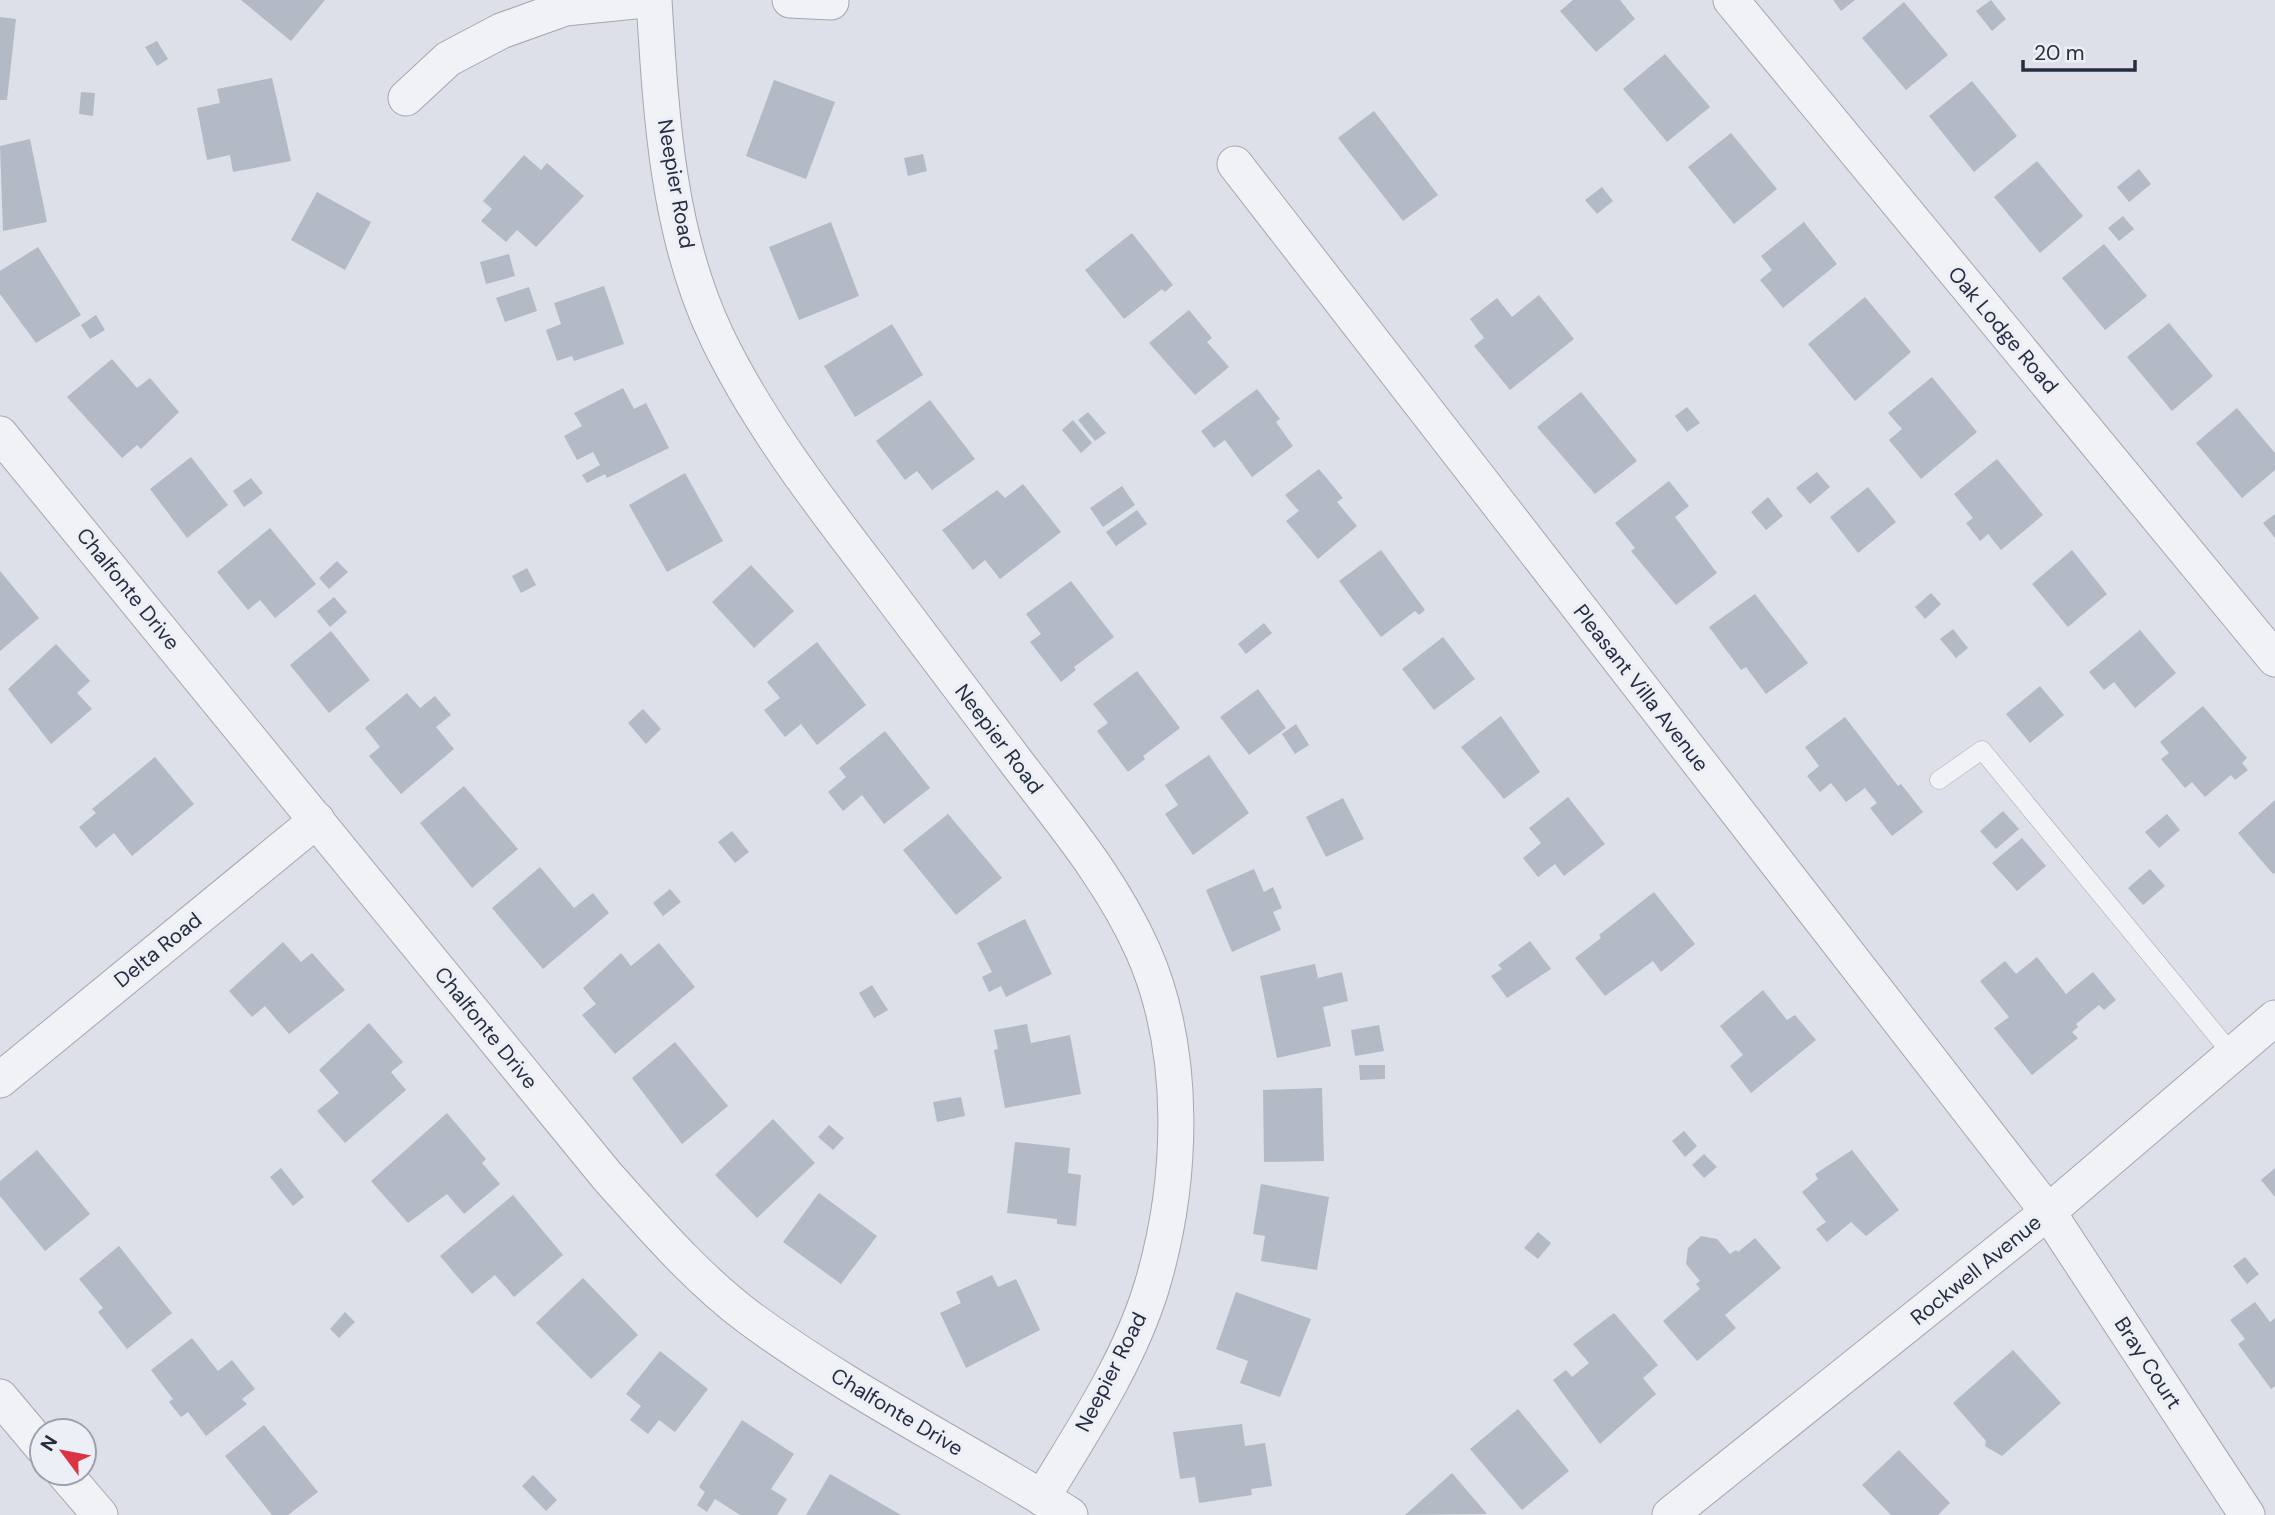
<svg xmlns="http://www.w3.org/2000/svg" width="2275" height="1515" viewBox="0 0 2275 1515" font-family="'DM Sans',sans-serif">
  <style>
    .building { fill: #b3b9c5 }
    .lines { fill: none; stroke-linecap: round; stroke-linejoin: round }
    .service-casing { stroke: #a2a7b2; stroke-width: 19 }
    .minor-casing { stroke: #a2a7b2; stroke-width: 37 }
    .service { stroke: #f0f2f6; stroke-width: 18 }
    .minor { stroke: #f0f2f6; stroke-width: 35 }
    .labels { text-anchor: middle; stroke-width: 6; stroke-linejoin: round; paint-order: stroke }
    .street-label { font-size: 21px; fill: #252d40; stroke: #eceff6 }
  </style>
  <rect width="100%" height="100%" fill="#dde0e8"/>
  <!-- building -->
  <g class="building">
    <path d="M241,0H325L291,41Z"/>
    <path d="M1573,0H1620L1635,19L1596,52L1560,11Z"/>
    <path d="M1833,0H1855L1841,11Z"/>
    <path d="M1991,0L2006,19L1992,31L1976,11Z"/>
    <path d="M1904,2L1948,55L1906,90L1862,38Z"/>
    <path d="M0,17L16,19L7,100H0Z"/>
    <path d="M157,41L168,59L157,66L145,47Z"/>
    <path d="M1665,54L1710,107L1667,142L1623,89Z"/>
    <path d="M272,78L291,161L233,172L230,155L207,160L197,108L220,103L217,89Z"/>
    <path d="M774,80L835,102L806,179L746,156Z"/>
    <path d="M1972,81L2017,136L1974,172L1929,116Z"/>
    <path d="M81,92L95,93L93,116L79,114Z"/>
    <path d="M1374,111L1438,195L1403,221L1338,138Z"/>
    <path d="M1731,133L1777,189L1734,224L1688,167Z"/>
    <path d="M30,139L47,222L3,231L0,146Z"/>
    <path d="M923,154L927,171L908,176L904,158Z"/>
    <path d="M524,155L541,170L547,163L584,196L536,247L517,230L506,242L481,221L492,209L483,201Z"/>
    <path d="M2037,161L2083,216L2040,253L1994,197Z"/>
    <path d="M2139,169L2151,184L2129,202L2117,187Z"/>
    <path d="M1602,187L1613,201L1597,214L1585,200Z"/>
    <path d="M317,192L371,222L345,270L291,240Z"/>
    <path d="M2123,216L2134,229L2119,241L2108,228Z"/>
    <path d="M831,222L859,296L799,320L769,247Z"/>
    <path d="M1804,222L1837,264L1783,308L1760,280L1772,270L1761,256Z"/>
    <path d="M1132,233L1173,285L1165,292L1162,289L1124,319L1085,270Z"/>
    <path d="M2104,244L2147,296L2105,330L2062,278Z"/>
    <path d="M38,247L81,315L36,343L0,294V271Z"/>
    <path d="M509,254L515,276L486,284L480,262Z"/>
    <path d="M604,286L624,344L574,361L572,356L557,361L546,330L561,324L554,303Z"/>
    <path d="M529,287L537,311L505,322L496,298Z"/>
    <path d="M1539,295L1574,339L1510,390L1474,346L1484,338L1470,319L1497,298L1512,317Z"/>
    <path d="M1865,297L1911,352L1855,401L1808,344Z"/>
    <path d="M1189,310L1212,338L1207,342L1229,367L1195,395L1149,343Z"/>
    <path d="M96,315L105,330L90,339L81,325Z"/>
    <path d="M2169,323L2213,376L2172,411L2127,357Z"/>
    <path d="M892,324L923,375L855,417L824,366Z"/>
    <path d="M112,359L137,388L150,378L179,412L141,449L137,445L122,458L67,397Z"/>
    <path d="M1932,377L1977,432L1921,479L1889,440L1902,429L1888,413Z"/>
    <path d="M623,388L634,409L646,403L669,448L607,478L605,474L587,483L582,475L600,465L593,452L577,460L564,436L582,426L574,413Z"/>
    <path d="M1257,389L1280,419L1276,422L1293,446L1252,477L1225,440L1214,448L1201,431Z"/>
    <path d="M1581,392L1637,461L1595,494L1537,427Z"/>
    <path d="M930,400L975,459L932,490L917,471L905,480L876,441Z"/>
    <path d="M1687,407L1700,423L1687,432L1675,416Z"/>
    <path d="M2237,408L2275,453V470L2242,498L2196,443Z"/>
    <path d="M1088,412L1106,433L1095,441L1078,420Z"/>
    <path d="M1073,420L1092,443L1081,453L1062,430Z"/>
    <path d="M191,457L228,505L187,538L150,489Z"/>
    <path d="M1997,459L2043,515L2001,550L1988,534L1980,541L1966,523L1973,518L1954,494Z"/>
    <path d="M1319,469L1343,498L1337,502L1357,526L1318,559L1286,521L1299,511L1285,495Z"/>
    <path d="M1817,472L1830,487L1810,504L1796,488Z"/>
    <path d="M685,473L723,541L667,572L629,505Z"/>
    <path d="M251,478L263,493L244,507L233,491Z"/>
    <path d="M1669,481L1689,506L1675,517L1717,573L1676,605L1631,551L1635,548L1615,523Z"/>
    <path d="M1023,484L1061,532L1000,579L985,560L973,570L942,530L997,490L1005,498Z"/>
    <path d="M1122,486L1135,505L1103,527L1090,508Z"/>
    <path d="M1868,487L1896,522L1858,553L1830,517Z"/>
    <path d="M1768,497L1783,516L1766,530L1751,512Z"/>
    <path d="M1137,510L1147,524L1116,546L1106,532Z"/>
    <path d="M2275,514V538L2263,523Z"/>
    <path d="M270,528L316,584L275,618L260,600L248,610L217,572Z"/>
    <path d="M1381,550L1425,610L1419,615L1415,611L1381,637L1339,581Z"/>
    <path d="M2072,550L2107,594L2068,627L2032,584Z"/>
    <path d="M337,561L348,572L329,589L319,578Z"/>
    <path d="M751,565L794,611L754,648L712,602Z"/>
    <path d="M527,568L536,585L521,593L512,576Z"/>
    <path d="M0,571L39,618L0,651Z"/>
    <path d="M1071,581L1114,637L1074,667L1076,670L1061,682L1030,642L1041,634L1026,614Z"/>
    <path d="M1931,593L1941,604L1925,619L1915,607Z"/>
    <path d="M1755,594L1808,663L1766,694L1746,667L1741,670L1709,627Z"/>
    <path d="M334,597L347,612L330,627L317,611Z"/>
    <path d="M1264,623L1272,633L1246,654L1238,644Z"/>
    <path d="M1953,629L1968,648L1956,658L1940,639Z"/>
    <path d="M2140,630L2176,673L2135,708L2114,682L2104,690L2089,672Z"/>
    <path d="M331,631L370,680L329,713L290,665Z"/>
    <path d="M1443,637L1475,679L1434,710L1402,669Z"/>
    <path d="M817,642L866,705L817,745L801,724L785,737L764,710L780,698L767,682Z"/>
    <path d="M56,644L90,681L77,693L92,709L51,744L8,689Z"/>
    <path d="M1137,671L1180,728L1143,756L1145,759L1128,772L1097,731L1108,723L1093,704Z"/>
    <path d="M2040,686L2064,715L2030,743L2006,714Z"/>
    <path d="M1258,689L1286,728L1249,755L1220,717Z"/>
    <path d="M407,693L420,708L435,696L451,715L436,727L454,749L401,794L369,756L380,747L365,728Z"/>
    <path d="M2203,706L2247,758L2242,763L2248,770L2235,780L2231,775L2205,797L2192,782L2185,788L2161,759L2169,753L2160,742Z"/>
    <path d="M643,709L661,729L646,744L628,723Z"/>
    <path d="M1501,716L1540,772L1504,799L1461,747Z"/>
    <path d="M1845,717L1898,786L1901,784L1923,812L1892,836L1870,808L1877,803L1865,788L1846,802L1831,783L1820,792L1807,776L1819,766L1805,747Z"/>
    <path d="M1296,724L1309,745L1295,754L1282,734Z"/>
    <path d="M885,731L930,788L884,824L862,795L843,811L828,792L846,777L839,768Z"/>
    <path d="M1209,755L1249,813L1193,855L1165,814L1178,805L1165,785Z"/>
    <path d="M155,757L194,804L132,856L114,833L96,848L79,827L96,813L92,809Z"/>
    <path d="M464,786L518,849L472,888L420,823Z"/>
    <path d="M1568,797L1605,844L1564,876L1555,864L1538,877L1523,858L1541,843L1529,828Z"/>
    <path d="M1343,798L1364,839L1326,857L1306,817Z"/>
    <path d="M2275,800V873L2273,874L2238,833Z"/>
    <path d="M2003,811L2019,829L1996,849L1980,831Z"/>
    <path d="M948,814L1002,878L956,915L903,850Z"/>
    <path d="M2167,814L2180,830L2159,848L2145,832Z"/>
    <path d="M732,831L749,852L735,863L718,842Z"/>
    <path d="M2022,838L2046,866L2017,891L1992,863Z"/>
    <path d="M540,867L574,908L593,893L609,913L543,969L492,908Z"/>
    <path d="M1254,869L1264,892L1273,887L1282,908L1273,912L1281,930L1232,952L1206,890Z"/>
    <path d="M2150,869L2165,886L2143,905L2128,888Z"/>
    <path d="M670,889L681,902L663,916L653,903Z"/>
    <path d="M1654,892L1695,944L1661,972L1653,961L1605,996L1575,958L1601,938L1599,935Z"/>
    <path d="M1025,919L1052,974L1006,997L1001,986L989,992L982,977L992,972L977,943Z"/>
    <path d="M1530,941L1551,969L1507,998L1491,976L1502,969L1498,965Z"/>
    <path d="M283,942L301,962L312,953L345,990L289,1034L265,1006L252,1017L229,991Z"/>
    <path d="M659,943L695,987L615,1054L582,1015L596,1004L583,988L621,953L631,966Z"/>
    <path d="M2037,957L2066,994L2093,972L2116,1000L2104,1010L2099,1005L2076,1024L2078,1027L2072,1032L2078,1038L2032,1075L1994,1028L2009,1017L1980,981L2005,961L2016,974Z"/>
    <path d="M1315,964L1318,978L1342,972L1348,1001L1323,1007L1331,1046L1277,1058L1260,976Z"/>
    <path d="M872,985L888,1010L874,1018L859,993Z"/>
    <path d="M1763,990L1787,1020L1795,1015L1816,1040L1751,1093L1730,1066L1743,1055L1720,1026Z"/>
    <path d="M369,1023L403,1062L391,1072L406,1090L345,1143L317,1111L339,1093L319,1070Z"/>
    <path d="M1027,1024L1031,1043L1070,1035L1081,1094L1005,1108L994,1050L998,1049L994,1030Z"/>
    <path d="M1379,1025L1384,1051L1355,1056L1351,1030Z"/>
    <path d="M675,1042L728,1106L682,1144L632,1078Z"/>
    <path d="M1359,1065H1385V1079L1360,1080Z"/>
    <path d="M1322,1088L1324,1161L1264,1162L1263,1090Z"/>
    <path d="M961,1097L965,1116L937,1122L933,1102Z"/>
    <path d="M447,1113L486,1159L482,1163L500,1184L464,1214L447,1194L408,1223L371,1181Z"/>
    <path d="M773,1119L815,1163L757,1218L715,1175Z"/>
    <path d="M829,1125L844,1138L833,1150L818,1137Z"/>
    <path d="M1684,1131L1697,1146L1685,1157L1672,1141Z"/>
    <path d="M1015,1142L1070,1148L1068,1173L1081,1175L1076,1226L1057,1224V1219L1007,1213Z"/>
    <path d="M37,1150L90,1214L45,1251L0,1196V1181Z"/>
    <path d="M1852,1150L1899,1210L1866,1236L1851,1222L1827,1242L1816,1229L1826,1222L1802,1192L1818,1179L1815,1174Z"/>
    <path d="M1704,1154L1717,1167L1704,1178L1692,1165Z"/>
    <path d="M281,1168L304,1197L293,1206L270,1177Z"/>
    <path d="M2275,1168V1197L2261,1180Z"/>
    <path d="M1261,1184L1329,1197L1317,1270L1261,1261L1265,1236L1253,1234Z"/>
    <path d="M819,1193L877,1236L841,1284L783,1242Z"/>
    <path d="M513,1195L563,1255L514,1297L495,1275L472,1294L440,1256Z"/>
    <path d="M1538,1232L1551,1243L1538,1259L1524,1248Z"/>
    <path d="M1701,1236L1717,1239L1730,1254L1736,1250L1738,1252L1755,1238L1781,1268L1725,1315L1736,1328L1697,1361L1663,1321L1700,1289L1696,1284L1700,1281L1686,1264L1688,1248Z"/>
    <path d="M119,1246L172,1313L127,1349L98,1312L103,1308L79,1279Z"/>
    <path d="M2245,1257L2259,1274L2247,1284L2233,1266Z"/>
    <path d="M992,1275L998,1287L1016,1279L1040,1330L966,1368L940,1313L961,1303L956,1292Z"/>
    <path d="M583,1278L638,1335L591,1379L536,1323Z"/>
    <path d="M1236,1292L1311,1319L1280,1397L1240,1383L1248,1361L1216,1349Z"/>
    <path d="M2255,1302L2270,1322L2275,1318V1386L2271,1389L2238,1344L2245,1339L2230,1320Z"/>
    <path d="M345,1312L355,1322L339,1338L330,1329Z"/>
    <path d="M1614,1313L1658,1365L1643,1378L1656,1394L1600,1444L1553,1380L1566,1370L1572,1377L1589,1363L1573,1344Z"/>
    <path d="M192,1338L218,1371L232,1360L255,1389L242,1399L247,1404L206,1436L188,1412L181,1417L169,1402L173,1399L151,1370Z"/>
    <path d="M2013,1350L2061,1403L2002,1456L1985,1446L1986,1441L1953,1403Z"/>
    <path d="M660,1351L708,1389L675,1432L659,1420L648,1434L630,1420L641,1406L626,1394Z"/>
    <path d="M1518,1409L1569,1471L1522,1510L1470,1449Z"/>
    <path d="M742,1420L794,1454L771,1489L787,1499L777,1515H740L715,1499L707,1512L697,1505L705,1492L699,1487Z"/>
    <path d="M1242,1424L1245,1446L1265,1443L1272,1486L1251,1489L1252,1495L1199,1503L1195,1477L1180,1479L1173,1432Z"/>
    <path d="M264,1425L318,1492L288,1515H272L225,1456Z"/>
    <path d="M1899,1450L1950,1503L1938,1515H1891L1862,1485Z"/>
    <path d="M1452,1473L1487,1514L1405,1515Z"/>
    <path d="M830,1474L901,1515H806Z"/>
    <path d="M533,1475L557,1500L546,1511L522,1486Z"/>
  </g>
  <g class="lines">
    <defs>
      <path id="service" d="M1939,780L1982,750L2232,1054"/>
      <g id="minor">
        <path d="M654,0C661,113 667,233 717,337C757,420 814,495 870,568C919,633 968,698 1017,763C1063,823 1112,881 1143,951C1188,1053 1183,1184 1151,1289C1128,1363 1082,1432 1042,1498"/>
        <path d="M790,0L831,2"/>
        <path d="M1731,0L2275,659"/>
        <path d="M406,98L448,59L501,31L565,8L645,0"/>
        <path d="M1235,164L2048,1212L2247,1515"/>
        <path d="M0,434L607,1176C652,1226 697,1279 751,1319C852,1393 964,1448 1070,1515"/>
        <path d="M0,1080L317,820"/>
        <path d="M0,1397L42,1447"/>
        <path d="M64,1473L100,1515"/>
        <path d="M1670,1515L2048,1212L2275,1018"/>
      </g>
    </defs>
    <!-- service casing -->
    <use href="#service" class="service-casing"/>
    <!-- minor casing -->
    <use href="#minor" class="minor-casing"/>
    <!-- service -->
    <use href="#service" class="service"/>
    <!-- minor -->
    <use href="#minor" class="minor"/>
  </g>
  <g class="labels">
    <!-- street labels -->
    <g class="street-label">
      <text transform="translate(676 184) rotate(80)" y="7">Neepier Road</text>
      <text transform="translate(2003 330) rotate(50)" y="7">Oak Lodge Road</text>
      <text transform="translate(128 589) rotate(51)" y="7">Chalfonte Drive</text>
      <text transform="translate(1641 688) rotate(52)" y="7">Pleasant Villa Avenue</text>
      <text transform="translate(999 739) rotate(53)" y="7">Neepier Road</text>
      <text transform="translate(158 950) rotate(-39)" y="7">Delta Road</text>
      <text transform="translate(486 1028) rotate(51)" y="7">Chalfonte Drive</text>
      <text transform="translate(1976 1270) rotate(-39)" y="7">Rockwell Avenue</text>
      <text transform="translate(2148 1363) rotate(57)" y="7">Bray Court</text>
      <text transform="translate(1111 1372) rotate(-63)" y="7">Neepier Road</text>
      <text transform="translate(897 1412) rotate(31)" y="7">Chalfonte Drive</text>
    </g>
  </g>
  <!-- north arrow -->
  <g transform="translate(63 1452) rotate(302)"><circle r="33" fill="#eceff6" stroke="#9ca1ad" stroke-width="2"/>
  <path d="M0-5L12 26L0 18L-12 26Z" fill="#db3443"/>
  <text y="-10" font-size="19" font-weight="bold" text-anchor="middle" fill="#252d40">N</text>
  </g>
  <!-- scale -->
  <path d="M2023 60v10h112v-10" fill="none" stroke="#252d40" stroke-width="3.5"/>
  <text x="2034" y="60" font-size="21" fill="#252d40" stroke="#eceff6" stroke-width="5" paint-order="stroke">20 m</text>
</svg>
